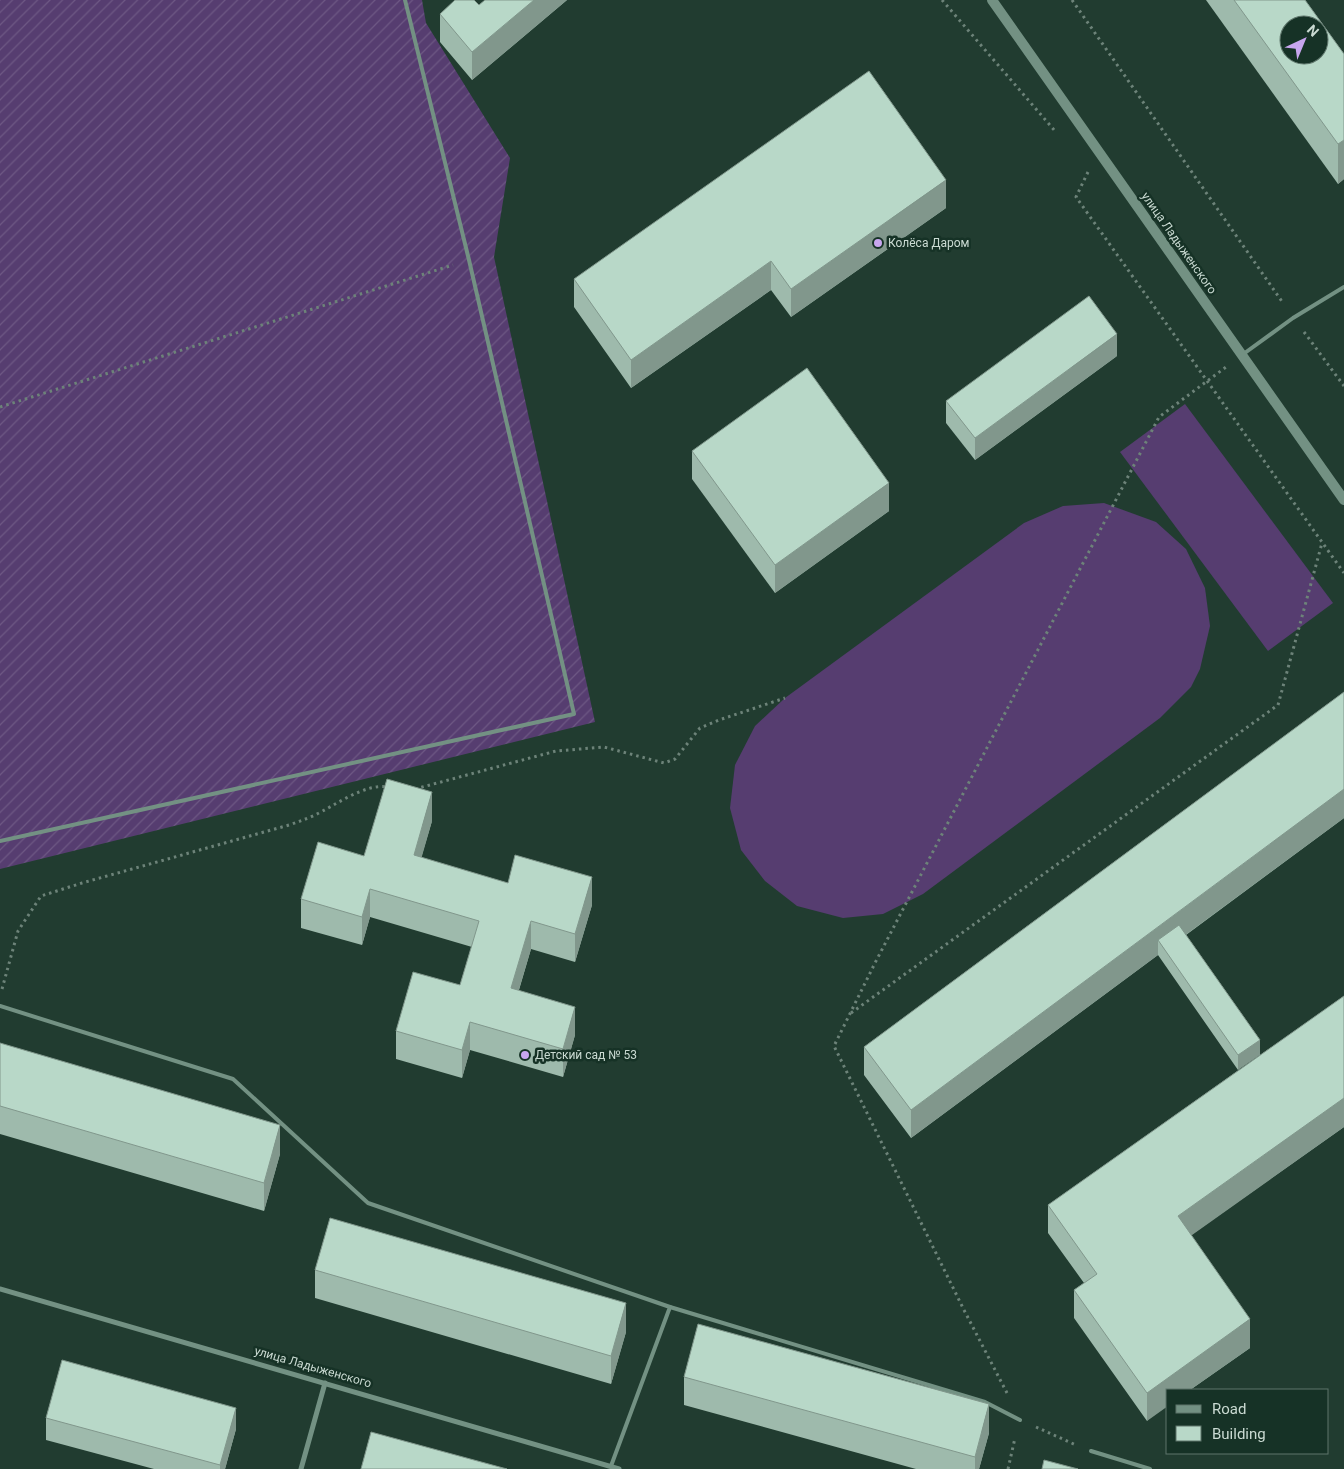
<svg xmlns="http://www.w3.org/2000/svg" width="1344" height="1469" viewBox="0 0 1344 1469" font-family="Roboto,sans-serif">
  <style>
    .garden { fill: url(#garden-furrows) }
    .pitch { fill: #563d70 }
    .lines { fill: none; stroke-linecap: round; stroke-linejoin: round }
    .path { stroke: #6d8379; stroke-width: 3; stroke-dasharray: 2.5 4; stroke-linecap: butt }
    .lane { stroke: #739183; stroke-width: 4 }
    .street { stroke: #739183; stroke-width: 5 }
    .secondary { stroke: #739183; stroke-width: 10 }
    .wall { fill: #9ebaac }
    .shaded-wall { fill: #81978c }
    .building { fill: #b8d8c8; stroke: #81978c; fill-rule: evenodd }
    .poi-dot { fill: #c8a6ef; stroke: #163226; stroke-width: 2 }
    .labels { text-anchor: middle; stroke-width: 5; stroke-linejoin: round; paint-order: stroke }
    .poi-label { font-size: 12px; fill: #cadad2; stroke: #163226; text-anchor: start }
    .street-label { font-size: 12px; fill: #cadad2; stroke: #163226 }
  </style>
  <defs>
    <pattern id="garden-furrows" width="10" height="10" patternUnits="userSpaceOnUse" patternTransform="scale(1.25)"><rect width="10" height="10" fill="#563d70"/><path d="M-1 1l2-2M0 10L10 0M9 11l2-2" fill="none" stroke="#6d5884"/></pattern>
  </defs>
  <rect width="100%" height="100%" fill="#213c30"/>
  <!-- garden -->
  <path class="garden" d="M0,0H422L426,23L510,158L494,257L595,722L0,869Z"/>
  <!-- pitch -->
  <g class="pitch">
    <path d="M1185,404L1333,603L1268,651L1120,452Z"/>
    <path d="M1104,503L1156,522L1186,549L1205,588L1210,626L1200,669L1191,687L1160,718L923,894L883,914L843,918L797,906L765,881L741,850L730,808L735,765L755,726L785,698L1024,523L1063,506Z"/>
  </g>
  <g class="lines">
    <!-- path -->
    <g class="path">
      <path d="M942,0L1055,131"/>
      <path d="M1072,0L1283,303"/>
      <path d="M1088,172L1076,197L1344,573"/>
      <path d="M1304,332L1344,386"/>
      <path d="M0,407L453,265"/>
      <path d="M415,789L556,751L604,747L664,763L675,759L700,728L719,720L785,698"/>
      <path d="M2,989L18,931L41,896L82,883L289,825C298,822 306,819 315,815C334,806 365,783 387,787"/>
      <path d="M851,1013L1278,705L1322,543"/>
      <path d="M1007,1393L964,1310L834,1046L875,963L1159,417L1226,367"/>
      <path d="M1036,1427L1076,1445"/>
      <path d="M1008,1469L1015,1438"/>
    </g>
    <!-- lane -->
    <g class="lane">
      <path d="M1242,355L1293,318L1344,287"/>
      <path d="M0,841L574,714L469,260L405,0"/>
      <path d="M0,1006L233,1079L368,1203L670,1307L611,1466"/>
      <path d="M670,1307L985,1402L1020,1420"/>
      <path d="M1091,1451L1150,1469"/>
    </g>
    <!-- street -->
    <g class="street">
      <path d="M0,1289L619,1469"/>
      <path d="M301,1469L325,1383"/>
    </g>
    <!-- secondary -->
    <path class="secondary" d="M992,0L1344,500"/>
  </g>
  <!-- wall -->
  <g class="wall">
    <path d="M485,0H567L472,80L440,42V14L479,5Z"/>
    <path d="M1206,0H1305L1344,54V179L1338,184Z"/>
    <path d="M946,208L791,317L771,290L631,388L574,307V279Z"/>
    <path d="M1117,356L975,460L946,423V401Z"/>
    <path d="M692,451L889,511L775,593L692,479Z"/>
    <path d="M1344,692V818L1186,935L1260,1040L1238,1070L1158,955L911,1138L864,1075V1047Z"/>
    <path d="M432,821L421,858L508,883L592,905L575,962L531,949L519,990L575,1035L563,1077L470,1050L462,1078L396,1059V1031L460,985L472,947L370,917L362,945L301,928V899L364,856Z"/>
    <path d="M1344,996V1127L1191,1235L1250,1348L1190,1390H1168L1147,1421L1074,1318V1290L1084,1283L1048,1233V1205Z"/>
    <path d="M0,1043L280,1154L264,1211L0,1134Z"/>
    <path d="M315,1270L626,1332L611,1384L315,1298Z"/>
    <path d="M684,1377L989,1433L979,1469H916L684,1405Z"/>
    <path d="M46,1418L236,1429L225,1469H154L46,1440Z"/>
  </g>
  <!-- shaded-wall -->
  <g class="shaded-wall">
    <path d="M534,0H567L472,80V52Z"/>
    <path d="M1344,140V179L1338,184V144Z"/>
    <path d="M946,180V208L791,317V289Z"/>
    <path d="M771,261V290L631,388V360Z"/>
    <path d="M1117,334V356L975,460V438Z"/>
    <path d="M889,483V511L775,593V565Z"/>
    <path d="M1344,789V818L1165,950L1158,940V955L911,1138V1110Z"/>
    <path d="M432,792V821L414,884V855Z"/>
    <path d="M592,877V905L575,962V934Z"/>
    <path d="M370,889V917L362,945V917Z"/>
    <path d="M531,921V949L511,1016V988Z"/>
    <path d="M575,1007V1035L563,1077V1049Z"/>
    <path d="M470,1022V1050L462,1078V1050Z"/>
    <path d="M1260,1040V1055L1238,1070V1055Z"/>
    <path d="M1344,1098V1127L1178,1245V1216Z"/>
    <path d="M280,1125V1154L264,1211V1183Z"/>
    <path d="M626,1303V1332L611,1384V1356Z"/>
    <path d="M1250,1319V1348L1190,1390H1168V1406L1147,1421V1393Z"/>
    <path d="M989,1404V1433L979,1469H975V1457Z"/>
    <path d="M236,1408V1429L225,1469H220V1465Z"/>
  </g>
  <!-- building -->
  <g class="building">
    <path d="M455,0H474L479,5L485,0H534L472,52L440,14Z"/>
    <path d="M1234,0H1305L1344,54V140L1338,144ZM1289,25H1319V55H1289Z"/>
    <path d="M869,71L946,180L791,289L771,261L631,360L574,279Z"/>
    <path d="M1089,296L1117,334L975,438L946,401Z"/>
    <path d="M807,368L889,483L775,565L692,451Z"/>
    <path d="M1344,692V789L911,1110L864,1047Z"/>
    <path d="M387,779L432,792L414,855L508,883L515,855L592,877L575,934L531,921L511,988L575,1007L563,1049L470,1022L462,1050L396,1031L413,972L460,985L479,921L370,889L362,917L301,899L318,842L364,856Z"/>
    <path d="M1179,925L1260,1040L1238,1055L1158,940Z"/>
    <path d="M1344,996V1098L1178,1216L1250,1319L1147,1393L1074,1290L1097,1274L1048,1205Z"/>
    <path d="M0,1043L280,1125L264,1183L0,1106Z"/>
    <path d="M330,1218L626,1303L611,1356L315,1270Z"/>
    <path d="M698,1324L989,1404L975,1457L684,1377Z"/>
    <path d="M62,1360L236,1408L220,1465L46,1418Z"/>
    <path d="M371,1432L507,1469H361Z"/>
    <path d="M1044,1460L1078,1469H1042Z"/>
  </g>
  <!-- markers -->
  <g class="poi-dot">
    <circle cx="878" cy="243" r="5"/>
    <circle cx="525" cy="1055" r="5"/>
  </g>
  <g class="labels">
    <!-- poi labels -->
    <g class="poi-label">
      <text x="888" y="247">Колёса Даром</text>
      <text x="535" y="1059">Детский сад № 53</text>
    </g>
    <!-- street labels -->
    <g class="street-label">
      <text transform="translate(1179 243) rotate(55)" y="4">улица Ладыженского</text>
      <text transform="translate(313 1367) rotate(16)" y="4">улица Ладыженского</text>
    </g>
  </g>
  <!-- legend -->
  <rect x="1166" y="1389" width="162" height="65" fill="#163226" stroke="#5e756b"/>
  <rect x="1176" y="1405" width="25" height="8" fill="#739183" stroke="#5e756b"/>
  <text x="1212" y="1414" font-size="15" fill="#cadad2">Road</text>
  <rect x="1176" y="1426" width="25" height="15" fill="#b8d8c8" stroke="#5e756b"/>
  <text x="1212" y="1439" font-size="15" fill="#cadad2">Building</text>
  <!-- north arrow -->
  <g transform="translate(1304 40) rotate(44)"><circle r="24" fill="#163226" stroke="#5e756b"/>
  <path d="M0-4L9 19L0 12L-9 19Z" fill="#c8a6ef"/>
  <text y="-8" font-size="14" font-weight="bold" text-anchor="middle" fill="#cadad2">N</text>
  </g>
</svg>
